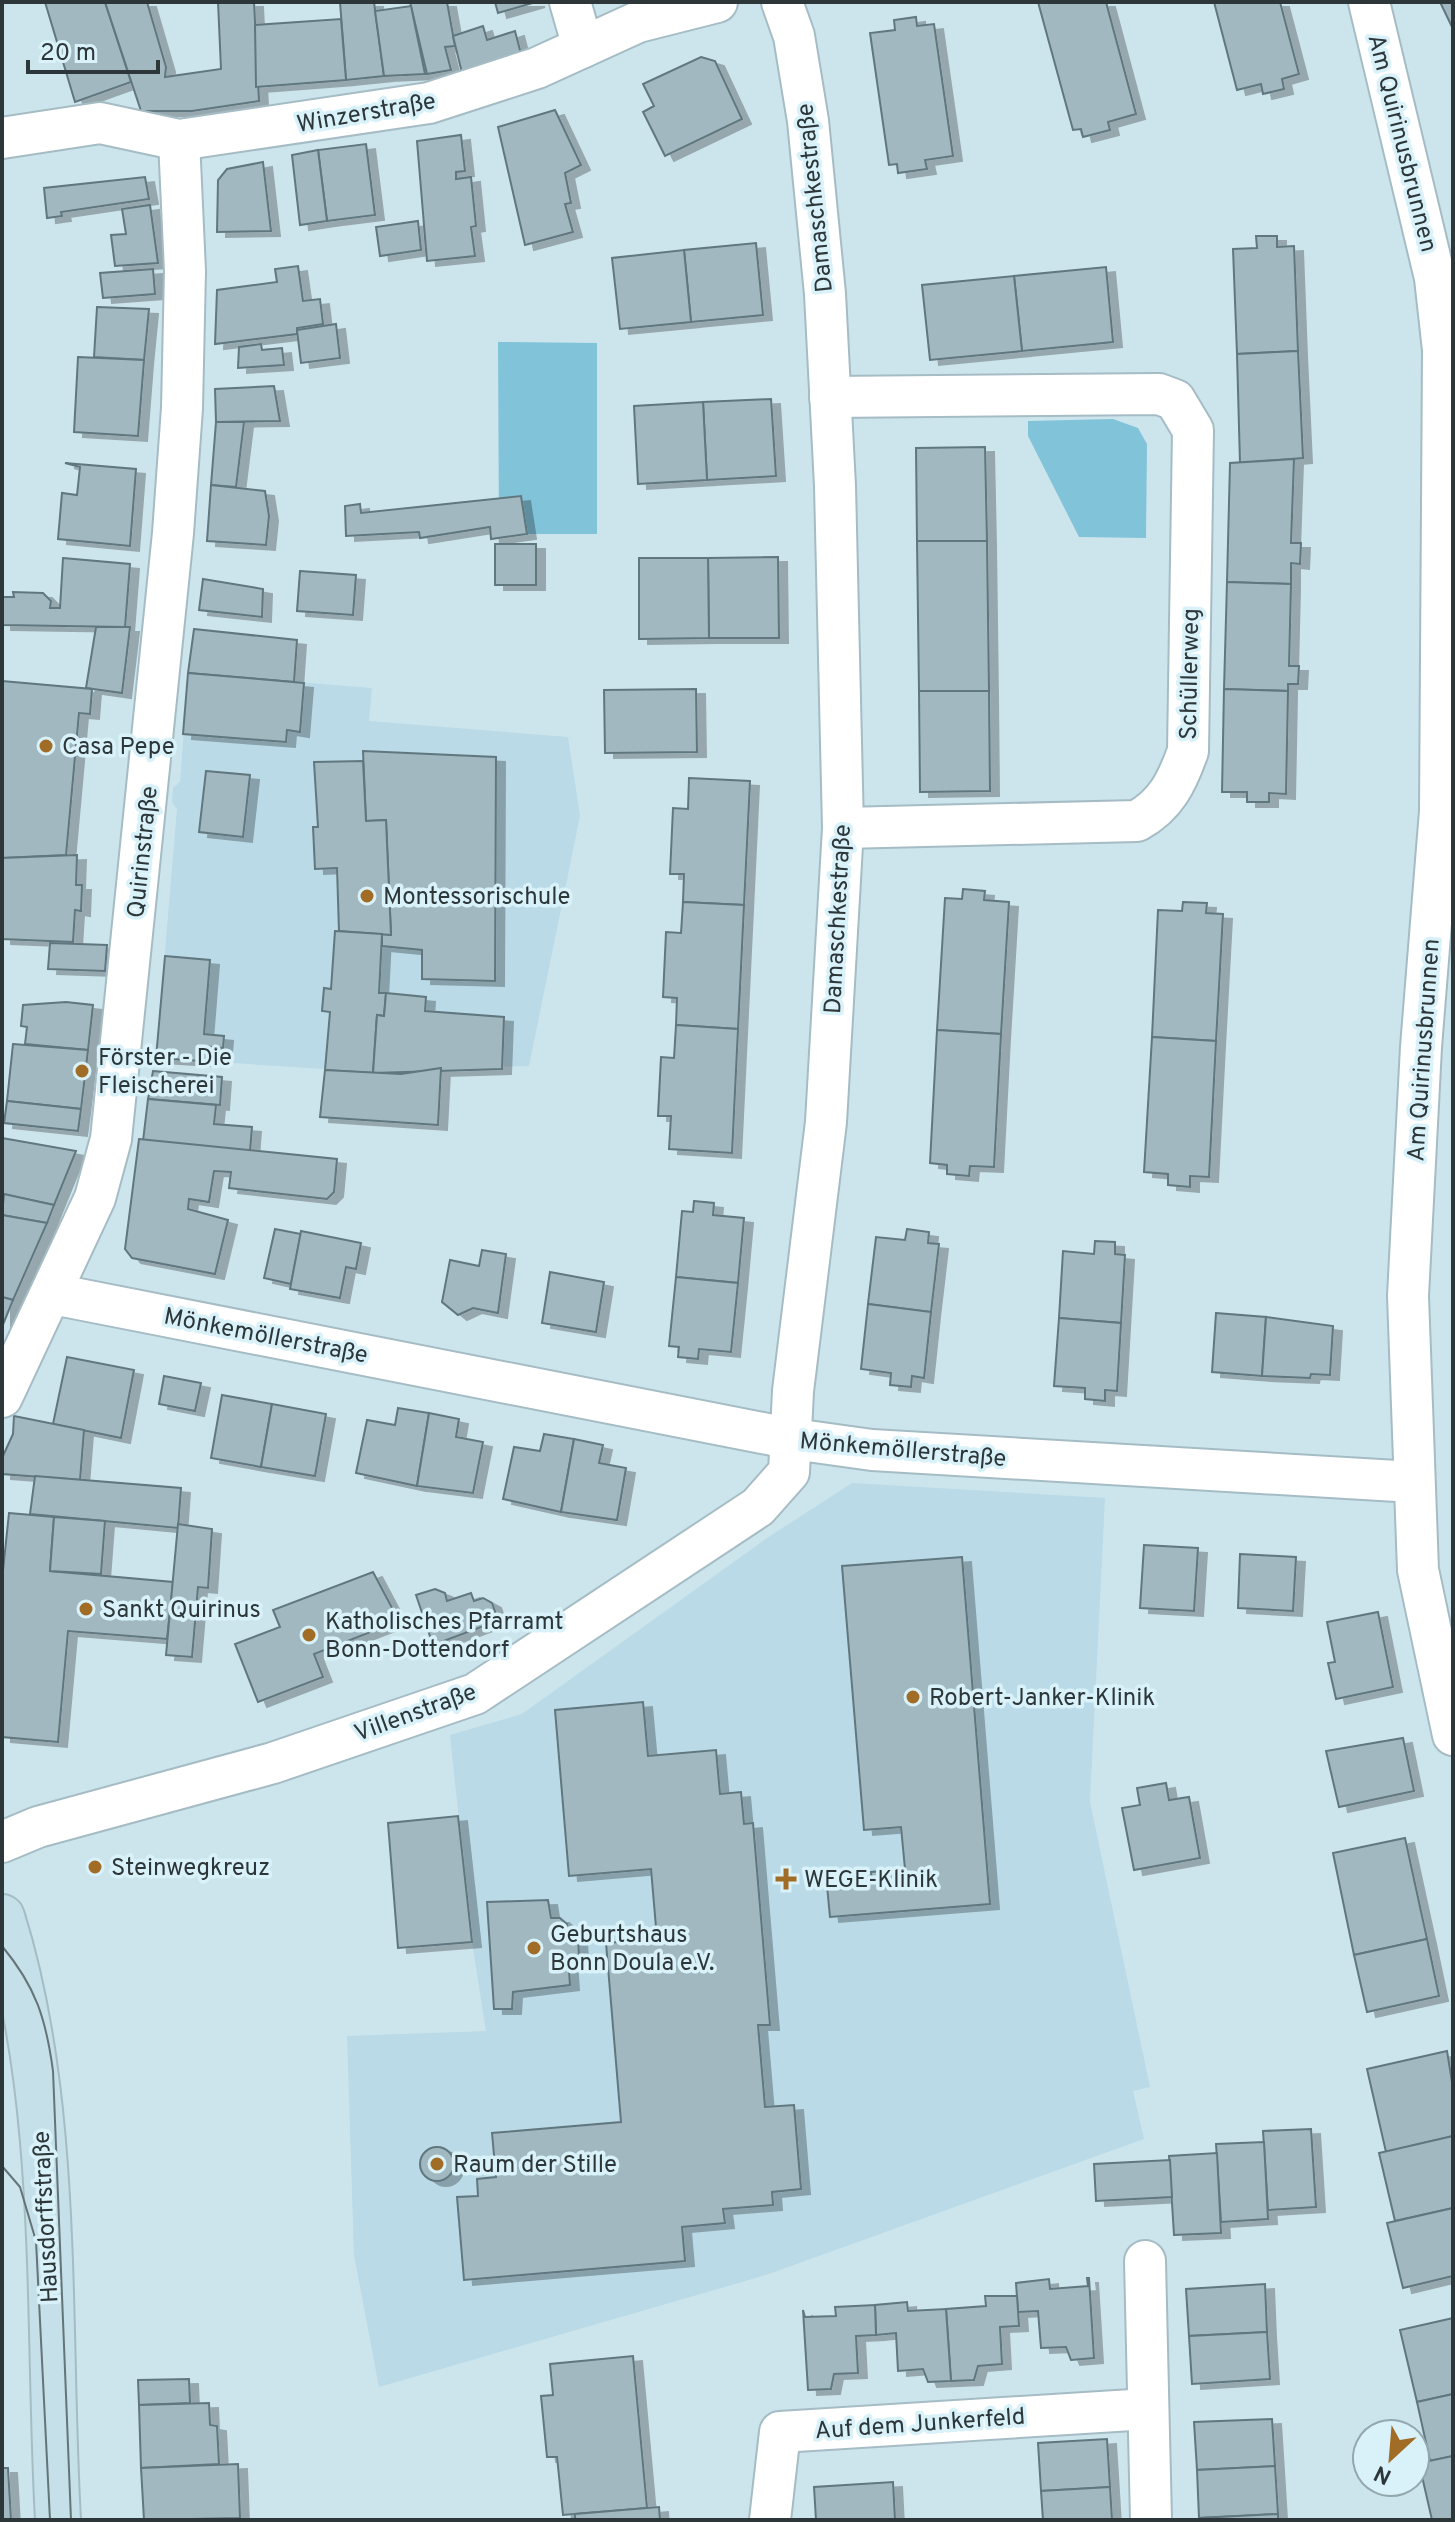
<svg xmlns="http://www.w3.org/2000/svg" width="1455" height="2522" viewBox="0 0 1455 2522" font-family="Overpass,sans-serif">
  <style>
    .built { fill: #b9dae6 }
    .green { fill: #81c3d8 }
    .building { fill: #a1b8c0; stroke: #61777f; stroke-width: 2; filter: url(#shadow) }
    .lines { fill: none; stroke-linecap: round; stroke-linejoin: round }
    .street-casing { stroke: #a5bcc4; stroke-width: 44 }
    .secondary-casing { stroke: #a5bcc4; stroke-width: 48 }
    .street { stroke: #fff; stroke-width: 40 }
    .secondary { stroke: #c5e0e8; stroke-width: 44 }
    .tram { stroke: #657479; stroke-width: 2 }
    .poi-dot { fill: #a16c25; stroke: #d9f2fa; stroke-width: 3 }
    .labels { text-anchor: middle; stroke-width: 7; stroke-linejoin: round; paint-order: stroke }
    .street-label { font-size: 24px; fill: #2d373a; stroke: #d9f2fa }
    .poi-label { font-size: 24px; fill: #2d373a; stroke: #d9f2fa; text-anchor: start }
  </style>
  <defs>
    <filter id="shadow"><feDropShadow dx="9" dy="5" stdDeviation="0" flood-color="#0004"/></filter>
  </defs>
  <rect width="100%" height="100%" fill="#cce5ed"/>
  <!-- built -->
  <g class="built">
    <path d="M188,673L372,688L369,721L568,737L580,816L529,1066L441,1068L401,1074L156,1058L177,809L172,802L173,788L180,782Z"/>
    <path d="M852,1483L1105,1498L1090,1802L1150,2087L1133,2091L1144,2139L766,2275L379,2387L354,2255L347,2036L486,2031L472,1942L450,1735L522,1714L767,1538Z"/>
  </g>
  <!-- green -->
  <g class="green">
    <path d="M498,342L597,343V534H499Z"/>
    <path d="M1113,419L1138,428L1147,444L1146,538L1079,537L1028,436V421Z"/>
  </g>
  <!-- building -->
  <g class="building">
    <path d="M45,2H105L131,82L75,102Z"/>
    <path d="M105,2H147L166,67L165,77L221,69L218,2H254L259,101L192,111H141Z"/>
    <path d="M340,2H374L384,76L346,80Z"/>
    <path d="M410,2H447L455,46L445,47L451,70L427,74Z"/>
    <path d="M495,2H536L498,13Z"/>
    <path d="M1038,2H1106L1136,114L1108,122L1110,130L1083,137L1081,129L1073,130Z"/>
    <path d="M1214,2H1280L1299,74L1282,79L1284,89L1263,94L1261,84L1237,90Z"/>
    <path d="M1440,2H1453V29Z"/>
    <path d="M411,6L425,74L384,76L375,11Z"/>
    <path d="M916,17L917,26L934,24L953,156L925,160L927,169L898,173L897,164L889,165L870,33L895,30L894,20Z"/>
    <path d="M341,19L346,80L256,87L255,25Z"/>
    <path d="M483,26L487,40L515,31L521,54L462,73L453,36Z"/>
    <path d="M701,57L715,61L742,119L665,156L643,112L654,106L643,84Z"/>
    <path d="M555,110L581,165L565,173L571,203L565,204L573,232L525,245L498,127Z"/>
    <path d="M461,135L465,171L456,172V179L471,177L476,226L471,227L475,256L427,261L417,141Z"/>
    <path d="M366,144L375,215L327,221L318,150Z"/>
    <path d="M318,150L327,221L300,225L292,155Z"/>
    <path d="M263,162L271,231L217,232L218,180L227,169Z"/>
    <path d="M145,177L149,199L61,212L62,216L47,218L44,188Z"/>
    <path d="M150,205L158,263L115,266L111,235L126,234L122,209Z"/>
    <path d="M418,221L421,250L380,256L376,227Z"/>
    <path d="M1256,236H1277V247L1294,246L1298,351L1237,354L1233,249L1257,248Z"/>
    <path d="M756,243L763,315L691,322L684,250Z"/>
    <path d="M684,250L691,322L620,329L612,258Z"/>
    <path d="M298,266L303,301L320,299L323,324L297,328V334L215,344L217,290L277,282L275,269Z"/>
    <path d="M1106,267L1113,342L1022,351L1014,276Z"/>
    <path d="M153,269L155,294L103,298L100,273Z"/>
    <path d="M1014,276L1022,351L930,360L922,285Z"/>
    <path d="M97,307L149,309L144,360L94,357Z"/>
    <path d="M336,324L340,358L301,363L297,330Z"/>
    <path d="M261,344L262,350L282,348L284,365L238,368L239,347Z"/>
    <path d="M1298,351L1303,458L1240,463L1237,354Z"/>
    <path d="M78,357L144,360L138,436L74,432Z"/>
    <path d="M274,386L280,421L216,422L215,389Z"/>
    <path d="M771,399L776,476L707,480L703,402Z"/>
    <path d="M703,402L707,480L638,484L634,406Z"/>
    <path d="M216,422H244L236,487L211,485Z"/>
    <path d="M985,447L987,541H917L916,448Z"/>
    <path d="M1294,459L1291,543H1301L1300,564L1291,563V584L1227,582L1230,463Z"/>
    <path d="M65,463L136,469L130,546L58,539L62,493L77,495L80,467Z"/>
    <path d="M211,485L265,491L269,516L266,545L207,541Z"/>
    <path d="M521,496L527,534L491,539L490,527L420,538L419,532L346,536L345,506L360,504L361,513Z"/>
    <path d="M917,541H987L989,691H919Z"/>
    <rect x="495" y="544" width="41" height="41"/>
    <path d="M778,557L779,638H709L708,558Z"/>
    <path d="M63,558L130,564L125,627L2,625V597H14L13,592L43,593L51,601L50,608H60Z"/>
    <path d="M639,558H708L709,638L639,639Z"/>
    <path d="M300,571L356,575L353,615L297,611Z"/>
    <path d="M203,579L263,589L262,617L199,610Z"/>
    <path d="M1227,582L1291,584L1289,666H1299L1298,684H1288V691L1224,689Z"/>
    <path d="M96,627H130L122,693L86,688Z"/>
    <path d="M194,629L297,640L294,682L188,673Z"/>
    <path d="M188,673L304,683L300,732L287,730L286,742L183,734Z"/>
    <path d="M2,681L92,689L90,714L79,713L66,855L2,858Z"/>
    <path d="M696,689L697,752L605,753L604,690Z"/>
    <path d="M1224,689L1288,691L1286,794L1269,793V802H1247V792H1222Z"/>
    <path d="M919,691H989L990,791L920,792Z"/>
    <path d="M363,751L496,757L495,981L422,979V950L382,946V934L391,935L386,820L366,821Z"/>
    <path d="M363,761L366,821L386,820L391,935L339,931L337,868L315,869L313,827H318L314,762Z"/>
    <path d="M206,771L250,775L243,837L199,832Z"/>
    <path d="M689,778L750,781L744,905L683,902L684,874H670L673,808L688,809Z"/>
    <path d="M77,855L76,885H82L81,911L75,910L73,942L2,939V858Z"/>
    <path d="M963,889L985,891L984,900L1009,902L1001,1034L937,1030L945,898L962,899Z"/>
    <path d="M683,902L744,905L738,1029L676,1025L677,998L663,997L666,932L681,933Z"/>
    <path d="M1183,902L1207,903L1206,913L1223,914L1216,1041L1152,1037L1158,910L1182,911Z"/>
    <path d="M335,931L382,934L379,993H386L384,1016L377,1015L373,1073L325,1070L330,1012L322,1011L324,988L331,989Z"/>
    <path d="M50,943L107,945L105,971L48,969Z"/>
    <path d="M165,956L210,960L204,1034L224,1036L223,1048L202,1046L201,1061L156,1058Z"/>
    <path d="M386,993L426,997L425,1011L504,1017L502,1069L373,1073L377,1015L384,1016Z"/>
    <path d="M66,1002L93,1005L88,1050L25,1044L27,1027L21,1026L23,1005Z"/>
    <path d="M676,1025L738,1029L732,1153L669,1149L671,1116H658L661,1057L674,1058Z"/>
    <path d="M937,1030L1001,1034L994,1167L970,1166L969,1176L947,1174V1165L930,1163Z"/>
    <path d="M1152,1037L1216,1041L1209,1177L1190,1176V1187L1168,1185V1174L1144,1172Z"/>
    <path d="M13,1044L88,1050L81,1109L7,1101Z"/>
    <path d="M441,1068L438,1125L320,1117L325,1070L401,1074Z"/>
    <path d="M153,1071L222,1077L220,1105L148,1099Z"/>
    <path d="M148,1099L216,1105L214,1124L252,1127L250,1151L143,1141Z"/>
    <path d="M7,1101L81,1109L78,1131L4,1123Z"/>
    <path d="M2,1138L76,1151L54,1205L2,1194Z"/>
    <path d="M139,1139L337,1159L334,1192L327,1199L229,1188L231,1172L214,1171L209,1202L189,1199L188,1209L228,1220L215,1274L132,1258L125,1249Z"/>
    <path d="M4,1194L54,1205L47,1223L2,1215Z"/>
    <path d="M694,1201L714,1203L713,1215L744,1218L738,1283L676,1277L682,1211L693,1212Z"/>
    <path d="M2,1215L47,1223L13,1300L2,1297Z"/>
    <path d="M275,1229L301,1234L291,1284L264,1278Z"/>
    <path d="M907,1229L929,1232L928,1243L939,1244L931,1312L868,1304L876,1237L905,1240Z"/>
    <path d="M301,1231L361,1243L356,1269L346,1267L340,1298L290,1289Z"/>
    <path d="M1095,1241L1115,1242V1254L1125,1255L1121,1323L1059,1318L1063,1251L1094,1254Z"/>
    <path d="M482,1250L506,1254L498,1313L473,1308L458,1315L442,1302L450,1260L479,1266Z"/>
    <path d="M550,1272L604,1282L596,1332L542,1323Z"/>
    <path d="M676,1277L738,1283L731,1352L699,1349L698,1359L678,1357L679,1347L669,1346Z"/>
    <path d="M2,1297L13,1300L2,1327Z"/>
    <path d="M868,1304L931,1312L924,1378L912,1376L911,1387L890,1385L891,1373L861,1369Z"/>
    <path d="M1216,1313L1266,1317L1262,1376L1212,1372Z"/>
    <path d="M1266,1317L1333,1326L1330,1375L1311,1374L1310,1378L1262,1376Z"/>
    <path d="M1059,1318L1121,1323L1117,1391L1105,1390V1401L1085,1399V1388L1054,1386Z"/>
    <path d="M67,1357L134,1370L121,1438L53,1424Z"/>
    <path d="M164,1376L201,1383L195,1411L159,1404Z"/>
    <path d="M222,1395L272,1404L261,1467L211,1458Z"/>
    <path d="M272,1404L326,1414L315,1476L261,1467Z"/>
    <path d="M398,1408L429,1413L417,1486L356,1473L367,1420L395,1425Z"/>
    <path d="M429,1413L459,1419L456,1437L483,1442L473,1493L417,1486Z"/>
    <path d="M14,1416L84,1430L80,1480L2,1474V1458L13,1434Z"/>
    <path d="M544,1434L574,1439L561,1512L503,1499L514,1447L540,1451Z"/>
    <path d="M574,1439L603,1445L599,1463L626,1468L617,1520L561,1512Z"/>
    <path d="M35,1476L181,1488L178,1528L30,1514Z"/>
    <path d="M9,1513L54,1517L50,1571L173,1582L167,1639L68,1631L58,1742L2,1737V1580Z"/>
    <path d="M54,1517L105,1521L101,1574L50,1571Z"/>
    <path d="M178,1524L212,1529L208,1588L198,1587L192,1657L166,1655Z"/>
    <path d="M1144,1545L1198,1548L1194,1611L1140,1608Z"/>
    <path d="M1240,1554L1296,1557L1293,1611L1238,1608Z"/>
    <path d="M962,1557L990,1904L830,1917L827,1886L872,1882L871,1872L905,1869L901,1827L864,1830L842,1566Z"/>
    <path d="M373,1572L399,1621L314,1654L323,1677L258,1702L235,1644L280,1627L273,1610Z"/>
    <path d="M435,1589L445,1593L447,1601L471,1593L474,1601L483,1598L492,1603L496,1614L492,1623L433,1645L416,1595Z"/>
    <path d="M1378,1612L1393,1687L1336,1699L1328,1663L1335,1662L1327,1622Z"/>
    <path d="M643,1702L648,1756L716,1750L720,1794L741,1792L744,1824L753,1823L770,2025H758L765,2107L794,2105L801,2189L772,2192L773,2205L723,2209L725,2223L682,2227L685,2261L464,2280L457,2197L478,2196L477,2179L496,2177L492,2133L621,2122L606,1943L657,1939L651,1869L569,1876L555,1710Z"/>
    <path d="M1403,1738L1414,1791L1339,1807L1326,1751Z"/>
    <path d="M1166,1783L1169,1800L1189,1797L1200,1858L1134,1870L1122,1808L1140,1805L1137,1788Z"/>
    <path d="M458,1816L472,1942L398,1948L388,1823Z"/>
    <path d="M1405,1838L1427,1939L1354,1955L1333,1853Z"/>
    <path d="M548,1900L551,1918H560L567,1924L568,1940L578,1937L579,1956L568,1957L570,1985L513,1992L512,2009H494L487,1902Z"/>
    <path d="M1427,1939L1439,1996L1367,2012L1354,1955Z"/>
    <path d="M1447,2051L1453,2088V2136L1386,2152L1367,2069Z"/>
    <path d="M1311,2129L1316,2207L1268,2210L1263,2131Z"/>
    <path d="M1453,2136V2208L1395,2221L1379,2153Z"/>
    <path d="M1264,2142L1268,2219L1221,2222L1216,2144Z"/>
    <circle cx="437" cy="2164" r="17"/>
    <path d="M1217,2153L1221,2233L1174,2235L1169,2156Z"/>
    <path d="M1170,2160L1172,2197L1096,2201L1094,2164Z"/>
    <path d="M1453,2208V2276L1403,2288L1387,2223Z"/>
    <path d="M1087,2278H1089L1094,2358L1071,2360L1066,2347L1041,2348L1038,2311L1018,2312L1016,2283L1049,2279L1050,2289L1088,2286Z"/>
    <path d="M1265,2284L1267,2332L1189,2336L1186,2289Z"/>
    <path d="M985,2296H1017L1019,2326L1000,2327L1002,2364L978,2366L974,2380L951,2381L946,2309L986,2306Z"/>
    <path d="M907,2302L908,2311L946,2309L951,2381L928,2382L923,2369L898,2371L896,2333L876,2335L875,2305Z"/>
    <path d="M875,2305L876,2335L856,2336L858,2373L834,2374L831,2389L808,2390L803,2310L805,2317L836,2316L835,2307Z"/>
    <path d="M1453,2318V2394L1417,2402L1400,2330Z"/>
    <path d="M1267,2332L1270,2379L1192,2384L1189,2336Z"/>
    <path d="M633,2356L647,2508L563,2515L557,2457H547L541,2396L553,2395L550,2364Z"/>
    <path d="M189,2379L190,2403L139,2405L138,2380Z"/>
    <path d="M1453,2394V2456L1430,2461L1417,2402Z"/>
    <path d="M209,2403L210,2425L217,2426L219,2464L141,2468L139,2405Z"/>
    <path d="M1272,2419L1275,2466L1197,2470L1194,2422Z"/>
    <path d="M1107,2439L1110,2487L1041,2491L1038,2443Z"/>
    <path d="M1453,2456V2520H1432L1419,2463Z"/>
    <path d="M238,2464L240,2518L144,2520L141,2468Z"/>
    <path d="M1275,2466L1278,2514L1199,2518L1197,2470Z"/>
    <path d="M2,2468H8L11,2520H2Z"/>
    <path d="M893,2482L895,2520H816L814,2487Z"/>
    <path d="M1110,2487L1112,2520H1043L1041,2491Z"/>
    <path d="M659,2507L660,2520H575V2514Z"/>
    <path d="M1278,2514V2520H1199V2518Z"/>
  </g>
  <g class="lines">
    <defs>
      <g id="street">
        <path d="M570,2L583,47"/>
        <path d="M1369,2L1435,278L1443,350L1440,811L1421,1047L1408,1296L1418,1570L1453,1735"/>
        <path d="M2,138L100,123L179,140L429,103L537,68L638,22L717,2"/>
        <path d="M830,397L1159,394L1175,400L1193,430L1188,751C1177,782 1166,805 1137,821L843,828"/>
        <path d="M53,1294L793,1439L872,1450L1414,1482"/>
        <path d="M2,1397L95,1198L111,1139L173,533L182,408L185,271L179,140"/>
        <path d="M2,1842L38,1827L273,1763L475,1694L758,1507L789,1472L793,1391L826,1122L843,828L835,486L825,294L808,121L794,36L782,2"/>
        <path d="M1145,2261L1151,2520"/>
        <path d="M770,2520L780,2432L1148,2409"/>
      </g>
      <path id="secondary" d="M2,1917C61,2104 47,2325 58,2520"/>
    </defs>
    <!-- street casing -->
    <use href="#street" class="street-casing"/>
    <!-- secondary casing -->
    <use href="#secondary" class="secondary-casing"/>
    <!-- street -->
    <use href="#street" class="street"/>
    <!-- secondary -->
    <use href="#secondary" class="secondary"/>
    <!-- tram -->
    <g class="tram">
      <path d="M2,1946C36,1987 46,2019 53,2071L71,2520"/>
      <path d="M2,2166L20,2187L36,2241L50,2520"/>
    </g>
  </g>
  <!-- markers -->
  <g class="poi-dot">
    <circle cx="46" cy="746" r="8"/>
    <circle cx="367" cy="896" r="8"/>
    <circle cx="82" cy="1071" r="8"/>
    <circle cx="86" cy="1609" r="8"/>
    <circle cx="309" cy="1635" r="8"/>
    <circle cx="913" cy="1697" r="8"/>
    <circle cx="95" cy="1867" r="8"/>
    <path d="M782 1867h8v8h8v8h-8v8h-8v-8h-8v-8h8z"/>
    <circle cx="534" cy="1948" r="8"/>
    <circle cx="437" cy="2164" r="8"/>
  </g>
  <g class="labels">
    <!-- street labels -->
    <g class="street-label">
      <text transform="translate(366 112) rotate(-10)" y="8">Winzerstraße</text>
      <text transform="translate(1403 143) rotate(76)" y="8">Am Quirinusbrunnen</text>
      <text transform="translate(814 198) rotate(-96)" y="8">Damaschkestraße</text>
      <text transform="translate(1189 674) rotate(-89)" y="8">Schüllerweg</text>
      <text transform="translate(142 852) rotate(-84)" y="8">Quirinstraße</text>
      <text transform="translate(837 919) rotate(-87)" y="8">Damaschkestraße</text>
      <text transform="translate(1423 1050) rotate(-86)" y="8">Am Quirinusbrunnen</text>
      <text transform="translate(266 1335) rotate(11)" y="8">Mönkemöllerstraße</text>
      <text transform="translate(903 1449) rotate(5)" y="8">Mönkemöllerstraße</text>
      <text transform="translate(415 1712) rotate(-20)" y="8">Villenstraße</text>
      <text transform="translate(45 2217) rotate(-93)" y="8">Hausdorffstraße</text>
      <text transform="translate(920 2423) rotate(-4)" y="8">Auf dem Junkerfeld</text>
    </g>
    <!-- poi labels -->
    <g class="poi-label">
      <text x="62" y="754">Casa Pepe</text>
      <text x="383" y="904">Montessorischule</text>
      <text x="98" y="1065">Förster - Die<tspan x="98" dy="28">Fleischerei</tspan></text>
      <text x="102" y="1617">Sankt Quirinus</text>
      <text x="325" y="1629">Katholisches Pfarramt<tspan x="325" dy="28">Bonn-Dottendorf</tspan></text>
      <text x="929" y="1705">Robert-Janker-Klinik</text>
      <text x="111" y="1875">Steinwegkreuz</text>
      <text x="804" y="1887">WEGE-Klinik</text>
      <text x="550" y="1942">Geburtshaus<tspan x="550" dy="28">Bonn Doula e.V.</tspan></text>
      <text x="453" y="2172">Raum der Stille</text>
    </g>
  </g>
  <!-- border -->
  <rect width="1455" height="2522" fill="none" stroke="#2d373a" stroke-width="8"/>
  <!-- north arrow -->
  <g transform="translate(1391 2458) rotate(206)"><circle r="38" fill="#d9f2fa" stroke="#94a7ad" stroke-width="2"/>
  <path d="M0-6L14 30L0 20L-14 30Z" fill="#a16c25"/>
  <text y="-12" font-size="22" font-weight="bold" text-anchor="middle" fill="#2d373a">N</text>
  </g>
  <!-- scale -->
  <path d="M28 60v12h130v-12" fill="none" stroke="#2d373a" stroke-width="4"/>
  <text x="40" y="60" font-size="24" fill="#2d373a" stroke="#d9f2fa" stroke-width="6" paint-order="stroke">20 m</text>
</svg>
